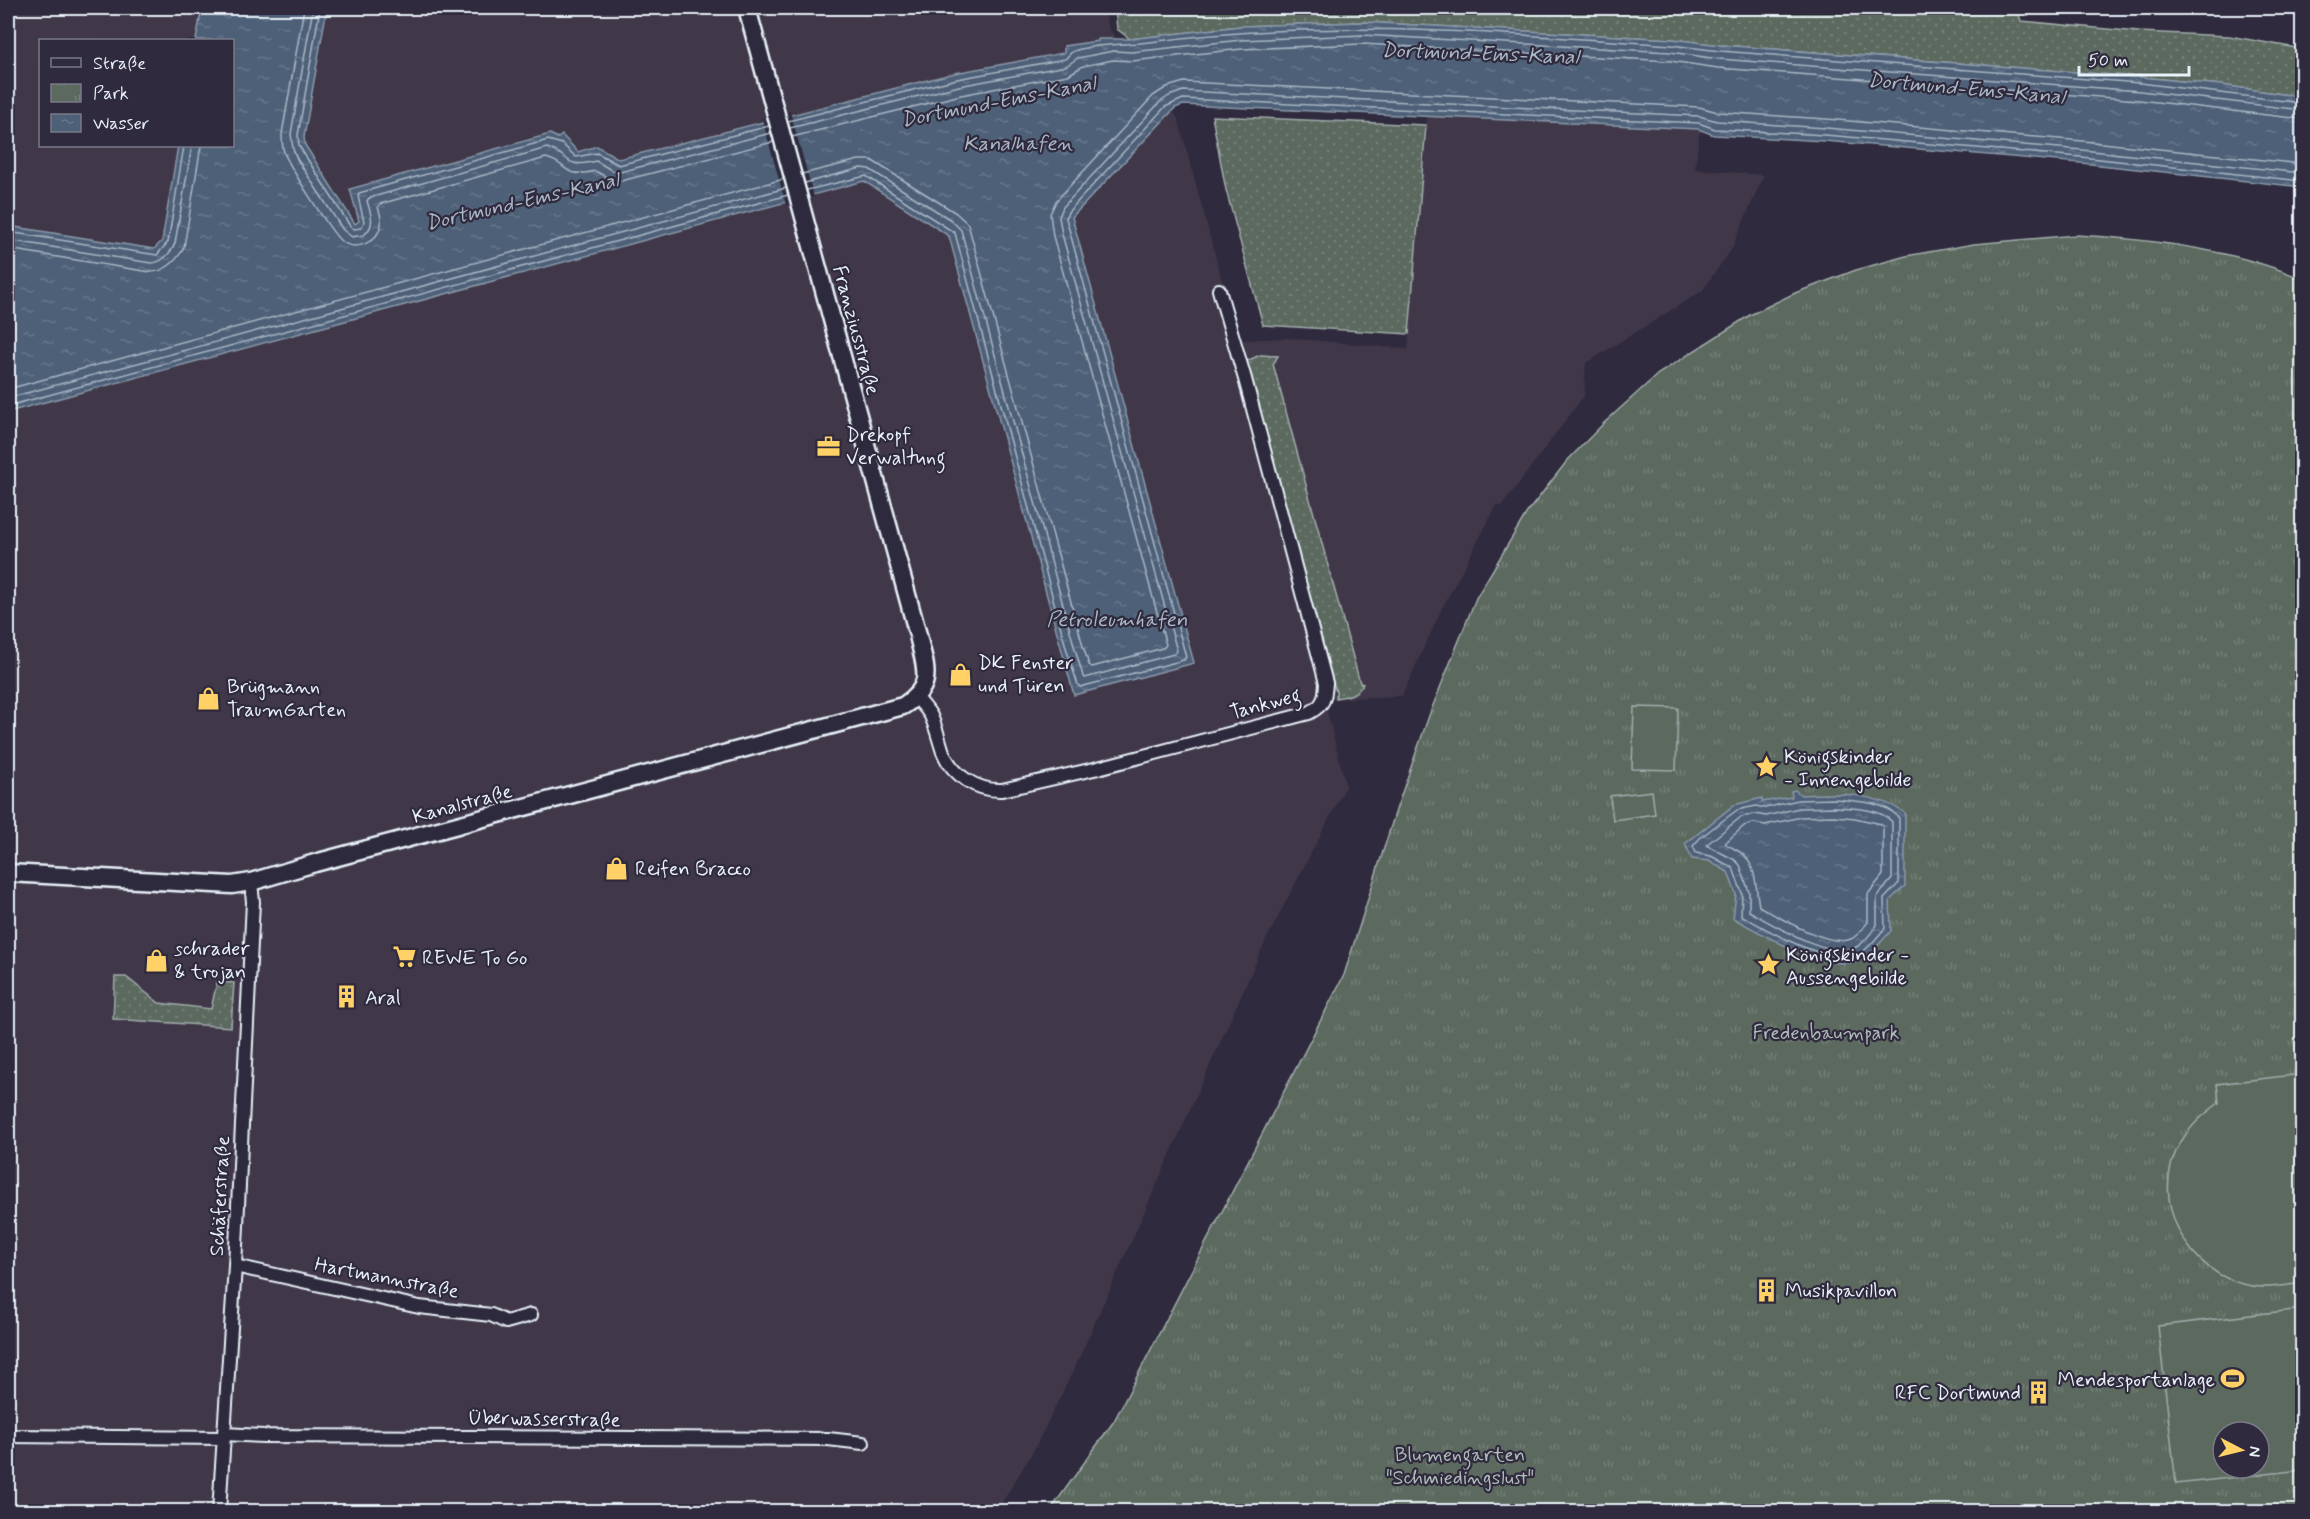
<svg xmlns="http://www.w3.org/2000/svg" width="2310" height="1519" viewBox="0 0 2310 1519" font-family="Mynerve,sans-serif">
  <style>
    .built { fill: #40374a; fill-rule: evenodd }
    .grass { fill: url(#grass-dots); stroke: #a2adac; stroke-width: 1.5 }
    .park { fill: url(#park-tufts); stroke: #a2adac; stroke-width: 1.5; fill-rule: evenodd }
    .pitch { fill: #5c695f; stroke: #a2adac; stroke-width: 1.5; fill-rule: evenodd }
    .water { fill: url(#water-ripples); stroke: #8b9aab; stroke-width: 1.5 }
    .pier { fill: #2f2a3d }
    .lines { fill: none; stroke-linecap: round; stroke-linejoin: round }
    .shore { stroke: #aab7c5; stroke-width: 1.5 }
    .street-casing { stroke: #e8f1f8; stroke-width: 16 }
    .secondary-casing { stroke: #e8f1f8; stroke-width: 21 }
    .street { stroke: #2f2a3d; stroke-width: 12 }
    .secondary { stroke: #2f2a3d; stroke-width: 16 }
    .labels { text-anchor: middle; stroke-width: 4.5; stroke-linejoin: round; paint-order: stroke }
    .street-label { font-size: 20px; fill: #e8f1f8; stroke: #2f2a3d }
    .poi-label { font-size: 20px; fill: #e8f1f8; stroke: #2f2a3d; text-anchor: start }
    .park-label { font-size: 20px; fill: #b0bbbb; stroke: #2f2a3d }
    .water-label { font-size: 21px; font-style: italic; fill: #aab7c5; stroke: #2f2a3d }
  </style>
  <defs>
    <pattern id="grass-dots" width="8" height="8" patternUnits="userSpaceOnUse" patternTransform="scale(1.5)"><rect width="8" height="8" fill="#5c695f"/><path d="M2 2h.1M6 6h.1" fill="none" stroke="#737f77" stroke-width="1.8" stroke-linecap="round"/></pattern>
    <pattern id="park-tufts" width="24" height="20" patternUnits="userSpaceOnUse" patternTransform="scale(1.5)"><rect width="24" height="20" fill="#5c695f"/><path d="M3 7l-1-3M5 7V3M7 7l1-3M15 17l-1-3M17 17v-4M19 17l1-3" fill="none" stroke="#737f77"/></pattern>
    <pattern id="water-ripples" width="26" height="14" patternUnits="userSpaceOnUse" patternTransform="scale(1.5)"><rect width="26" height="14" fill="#4d6078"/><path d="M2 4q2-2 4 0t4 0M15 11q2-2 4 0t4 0" fill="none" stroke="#67778c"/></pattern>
  </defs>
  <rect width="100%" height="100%" fill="#2f2a3d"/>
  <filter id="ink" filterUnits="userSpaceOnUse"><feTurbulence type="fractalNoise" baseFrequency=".0167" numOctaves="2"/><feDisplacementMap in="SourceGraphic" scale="12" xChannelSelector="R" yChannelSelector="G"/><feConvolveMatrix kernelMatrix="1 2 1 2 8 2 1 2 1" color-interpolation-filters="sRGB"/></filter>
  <g filter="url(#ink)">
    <!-- built -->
    <g class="built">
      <path d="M8,8H1104L1109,29L1178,118L1224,288L1242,340L1288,338L1408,349L1427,116L1698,129L1700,130L1695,169L1764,175L1731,250L1702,291L1586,363L1584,396L1501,507L1497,505L1442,608L1402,696L1324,699L1346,786L1265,942L1076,1365L1035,1448L997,1511H8ZM40,40H232V146H40Z"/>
      <path d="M1634,8H1716V13L1682,10Z"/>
    </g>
    <!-- grass -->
    <g class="grass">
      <path d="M1115,8H1634L1716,13V8H1943L1997,12L1996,8H2017L2021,21L2139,32L2229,36L2302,49V97L2221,85L2141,77L1720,45L1672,39L1362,22L1241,26L1130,39L1117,29Z"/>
      <path d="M1212,116L1426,125L1409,334L1263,325L1226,190Z"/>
      <path d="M1260,355L1278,356L1273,364L1360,683L1363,684C1357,695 1347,696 1336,698V692L1247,361Z"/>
      <path d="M115,977H126L159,1003L211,1009L217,982L234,983L231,1027L113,1019Z"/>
    </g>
    <!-- park -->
    <path class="park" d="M2076,235C2149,239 2235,249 2302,279V1511L1049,1512L1114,1421L1344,975L1397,807L1430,713L1476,598L1526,514L1567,461L1604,423L1658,374L1750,315L1795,293L1856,270L1906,256L1974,244ZM2223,1432H2259V1468H2223Z"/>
    <!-- pitch -->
    <g class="pitch">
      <path d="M1634,707L1678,708L1676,770L1632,769Z"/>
      <path d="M1652,791L1655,814L1613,820L1610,796Z"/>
      <path d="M2302,1074V1283C2286,1285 2269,1289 2252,1286C2188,1276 2146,1199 2181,1142C2191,1125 2204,1114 2219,1103L2217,1084Z"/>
      <path d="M2302,1309V1470L2176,1484L2158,1326ZM2223,1432H2259V1468H2223Z"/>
    </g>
    <!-- water -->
    <g class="water">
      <path d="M202,8H327L304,137L305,145L355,224L359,221L350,189L550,134L558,138L562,135L578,152L597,146L619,159L955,73L1064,53V46L1098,41V39H1130L1241,26L1362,22L1672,39L1720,45L2141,77L2221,85L2302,97V187L2081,163L1824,141L1714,135L1698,129L1183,105L1175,108L1072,217L1194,663L1074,695L949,236L864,181L8,412V226L154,249L162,241L178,146H232V40H196Z"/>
      <path d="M1795,790L1801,795C1837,793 1875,792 1905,813V886L1890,900L1891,931C1883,939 1875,950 1866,957C1836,980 1761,933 1733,918L1736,894L1728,872L1709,861L1692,859L1685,844L1734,805L1762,798V802L1792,797L1791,791Z"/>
    </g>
    <!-- pier -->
    <path class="pier" d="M790,111L814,197L786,205L762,118Z"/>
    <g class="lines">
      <!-- shore -->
      <g class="shore">
        <path d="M304,8L282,134C282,140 282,146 284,152C287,163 333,235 341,241C356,252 377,243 381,225C382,219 380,213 378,207L380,204L546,158C570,164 562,179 595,171L610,179L621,181L773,142"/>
        <path d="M313,8L291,134L293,149L297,159L343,230L352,237L364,235C376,225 371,214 367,201L369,198L547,148C574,157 563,169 596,161L613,171L620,172L771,133"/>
        <path d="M320,8L298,135L299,146L350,226L354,229L361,228L364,222L358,196L359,193L548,140L562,144L576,157L597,153L619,165L769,126"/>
        <path d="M788,121L957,79L1065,59C1069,56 1070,52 1074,51C1098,43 1126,45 1150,42C1323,18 1498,33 1671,45L1720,51L2140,83L2302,103"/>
        <path d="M790,128L959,86L1066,66L1078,58L1113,51L1132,52L1241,40L1362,35L1670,52L1719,59L2140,91L2302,110"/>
        <path d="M792,137L961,95L1068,75L1083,66L1113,60L1132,61L1242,49L1362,44L1670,61L1718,68L2139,100L2302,119"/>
        <path d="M802,174L859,160H871L956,213L968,224L1083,646L1089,665L1092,667L1163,648L1166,645L1053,236L1050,214L1056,201L1153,96L1167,87L1184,82L1699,107L1718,112L1826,119L2083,141L2302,164"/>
        <path d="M805,183L861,168L869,169L951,220L961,230L1075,649L1083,676L1085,678L1174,654L1177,651L1062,234L1059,217L1063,207L1160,102L1169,96L1183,91L1699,116L1717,121L1826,128L2082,150L2302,173"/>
        <path d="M807,190L866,176L955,233L1067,651L1078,685L1080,687L1184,660L1186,657L1066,218L1068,212L1165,107L1183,99L1699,123L1715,129L1825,135L2081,157L2302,181"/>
        <path d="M8,232L157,255L168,242L184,146"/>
        <path d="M8,240L151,263C162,263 171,253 175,243L192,146"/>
        <path d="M8,249L150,272C165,272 177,261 184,247L201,146"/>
        <path d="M8,389L784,179"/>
        <path d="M8,398L786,188"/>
        <path d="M8,406L788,195"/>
        <path d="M1834,799C1854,801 1886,801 1899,818V883L1884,899L1885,928C1878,936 1871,946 1862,952C1835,971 1766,929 1741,915L1742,893L1733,868L1711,856L1696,853L1693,846L1701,837L1737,810L1756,806L1765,808L1798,800Z"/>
        <path d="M1834,807C1851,808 1881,808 1892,822V879L1877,897V925C1872,932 1865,942 1858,946C1833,962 1772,924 1749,911V892L1740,865L1735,860L1706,845L1741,817L1755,814L1766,816L1799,808Z"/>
        <path d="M1834,816L1855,818L1881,824L1883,827V875L1868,894V922C1864,927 1858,936 1851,939C1830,948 1778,917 1759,906C1756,891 1757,870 1745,856C1739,850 1731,848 1725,843L1744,826L1753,823L1765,825L1801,817Z"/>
      </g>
      <defs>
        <g id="street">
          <path d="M917,698C922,704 927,709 931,716C936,727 939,740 943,752C953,776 977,791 1002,790L1094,769L1309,713C1324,705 1325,699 1326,683L1245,379L1219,290"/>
          <path d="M235,1266L419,1307L491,1315L506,1322L531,1315"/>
          <path d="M224,1434L264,1436L828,1439L863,1443"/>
          <path d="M8,1436L224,1438"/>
          <path d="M219,1512L235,1266L253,902L251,882"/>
        </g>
        <path id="secondary" d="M8,873L232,885L251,882L315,863L903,706C936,685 925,668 918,635L747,8"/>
      </defs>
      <!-- street casing -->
      <use href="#street" class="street-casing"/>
      <!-- secondary casing -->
      <use href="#secondary" class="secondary-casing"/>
      <!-- street -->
      <use href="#street" class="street"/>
      <!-- secondary -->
      <use href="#secondary" class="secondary"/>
    </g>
  </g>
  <!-- icons -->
  <defs>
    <symbol id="office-bare" viewBox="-9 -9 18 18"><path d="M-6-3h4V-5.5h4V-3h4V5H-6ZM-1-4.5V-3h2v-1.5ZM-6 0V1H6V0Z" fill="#ffd166" stroke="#2f2a3d" stroke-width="2.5" paint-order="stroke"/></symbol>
    <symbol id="shop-bare" viewBox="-9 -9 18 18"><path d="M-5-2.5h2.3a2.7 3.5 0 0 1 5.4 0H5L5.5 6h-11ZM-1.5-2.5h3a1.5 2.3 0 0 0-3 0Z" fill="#ffd166" stroke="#2f2a3d" stroke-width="2.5" paint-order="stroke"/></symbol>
    <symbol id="sight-bare" viewBox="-9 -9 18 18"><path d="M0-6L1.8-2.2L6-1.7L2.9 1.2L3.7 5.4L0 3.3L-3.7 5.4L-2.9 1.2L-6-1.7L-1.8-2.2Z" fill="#ffd166" stroke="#2f2a3d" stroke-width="2.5" paint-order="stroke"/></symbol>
    <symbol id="supermarket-bare" viewBox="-9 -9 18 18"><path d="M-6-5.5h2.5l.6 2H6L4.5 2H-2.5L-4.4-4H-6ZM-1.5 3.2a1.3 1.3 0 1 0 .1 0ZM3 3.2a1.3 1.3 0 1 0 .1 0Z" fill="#ffd166" stroke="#2f2a3d" stroke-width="2.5" paint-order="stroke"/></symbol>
    <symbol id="building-bare" viewBox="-9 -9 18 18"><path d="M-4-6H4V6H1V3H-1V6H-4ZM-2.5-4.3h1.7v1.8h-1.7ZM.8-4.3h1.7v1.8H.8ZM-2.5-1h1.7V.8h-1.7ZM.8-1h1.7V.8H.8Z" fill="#ffd166" stroke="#2f2a3d" stroke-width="2.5" paint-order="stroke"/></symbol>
    <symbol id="stadium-bare" viewBox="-9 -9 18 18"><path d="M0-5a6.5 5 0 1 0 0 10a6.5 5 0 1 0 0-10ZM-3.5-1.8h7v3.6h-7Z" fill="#ffd166" stroke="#2f2a3d" stroke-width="2.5" paint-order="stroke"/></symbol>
  </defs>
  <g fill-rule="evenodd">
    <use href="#office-bare" x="812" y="430" width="33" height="33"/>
    <use href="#shop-bare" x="944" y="658" width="33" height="33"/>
    <use href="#shop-bare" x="192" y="682" width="33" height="33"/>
    <use href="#sight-bare" x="1750" y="750" width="33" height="33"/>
    <use href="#shop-bare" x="600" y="852" width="33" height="33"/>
    <use href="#supermarket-bare" x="388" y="940" width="33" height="33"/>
    <use href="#shop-bare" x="140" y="944" width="33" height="33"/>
    <use href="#sight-bare" x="1752" y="948" width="33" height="33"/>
    <use href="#building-bare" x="330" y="980" width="33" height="33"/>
    <use href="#building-bare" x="1750" y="1274" width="33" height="33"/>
    <use href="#stadium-bare" x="2216" y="1362" width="33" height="33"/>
    <use href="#building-bare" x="2022" y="1376" width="33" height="33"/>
  </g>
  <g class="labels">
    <!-- street labels -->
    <g class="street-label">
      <text transform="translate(857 330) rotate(75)" y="7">Franziusstraße</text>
      <text transform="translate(1265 703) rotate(-15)" y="7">Tankweg</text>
      <text transform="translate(462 803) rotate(-15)" y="7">Kanalstraße</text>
      <text transform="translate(219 1196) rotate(-87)" y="7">Schäferstraße</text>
      <text transform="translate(387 1277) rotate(11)" y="7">Hartmannstraße</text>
      <text transform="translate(544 1418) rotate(1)" y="7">Überwasserstraße</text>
    </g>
    <!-- poi labels -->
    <g class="poi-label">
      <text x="846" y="441">Drekopf<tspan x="846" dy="23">Verwaltung</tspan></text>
      <text x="978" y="669">DK Fenster<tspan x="978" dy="23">und Türen</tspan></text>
      <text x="227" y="693">Brügmann<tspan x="227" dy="23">TraumGarten</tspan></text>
      <text x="1784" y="763">Königskinder<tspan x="1784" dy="23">- Innengebilde</tspan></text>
      <text x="635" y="875">Reifen Bracco</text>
      <text x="174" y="955">schrader<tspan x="174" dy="23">&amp; trojan</tspan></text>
      <text x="1786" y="961">Königskinder -<tspan x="1786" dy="23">Aussengebilde</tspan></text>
      <text x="422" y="964">REWE To Go</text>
      <text x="365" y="1004">Aral</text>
      <text x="1785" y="1297">Musikpavillon</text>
      <text x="2215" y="1386" text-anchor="end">Mendesportanlage</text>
      <text x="2021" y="1399" text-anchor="end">RFC Dortmund</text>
    </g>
    <!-- park labels -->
    <g class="park-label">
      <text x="1826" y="1039">Fredenbaumpark</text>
      <text x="1460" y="1461">Blumengarten<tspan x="1460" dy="23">"Schmiedingslust"</tspan></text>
    </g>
    <!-- water labels -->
    <g class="water-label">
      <text transform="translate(1480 53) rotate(2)" y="7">Dortmund-Ems-Kanal</text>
      <text transform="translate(1966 88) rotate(5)" y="7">Dortmund-Ems-Kanal</text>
      <text transform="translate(998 101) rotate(-11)" y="7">Dortmund-Ems-Kanal</text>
      <text x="1018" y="150">Kanalhafen</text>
      <text transform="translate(522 201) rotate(-13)" y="7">Dortmund-Ems-Kanal</text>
      <text x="1117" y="626">Petroleumhafen</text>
    </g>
  </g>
  <!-- margin -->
  <rect width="2310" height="1519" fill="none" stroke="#2f2a3d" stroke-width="30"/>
  <rect x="15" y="15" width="2280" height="1489" fill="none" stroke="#e8f1f8" stroke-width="2" filter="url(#ink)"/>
  <!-- legend -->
  <rect x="39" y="39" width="195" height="108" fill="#2f2a3d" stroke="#797a88" stroke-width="1.5"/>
  <rect x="51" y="58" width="30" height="9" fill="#2f2a3d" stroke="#797a88" stroke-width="1.5"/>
  <text x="93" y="69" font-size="18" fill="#e8f1f8">Straße</text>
  <rect x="51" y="84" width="30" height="18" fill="url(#park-tufts)" stroke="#797a88" stroke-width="1.5"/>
  <text x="93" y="99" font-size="18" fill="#e8f1f8">Park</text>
  <rect x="51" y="114" width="30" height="18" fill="url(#water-ripples)" stroke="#797a88" stroke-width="1.5"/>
  <text x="93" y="129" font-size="18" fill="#e8f1f8">Wasser</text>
  <!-- north arrow -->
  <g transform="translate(2241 1450) rotate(97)"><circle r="28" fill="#2f2a3d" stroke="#797a88" stroke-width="1.5"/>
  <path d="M0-4.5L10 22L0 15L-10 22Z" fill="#ffd166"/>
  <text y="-9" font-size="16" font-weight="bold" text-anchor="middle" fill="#e8f1f8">N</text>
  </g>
  <!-- scale -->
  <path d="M2079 66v9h110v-9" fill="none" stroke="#e8f1f8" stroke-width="3"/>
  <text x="2088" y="66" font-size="18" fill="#e8f1f8" stroke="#2f2a3d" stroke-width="4.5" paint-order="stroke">50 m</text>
</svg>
